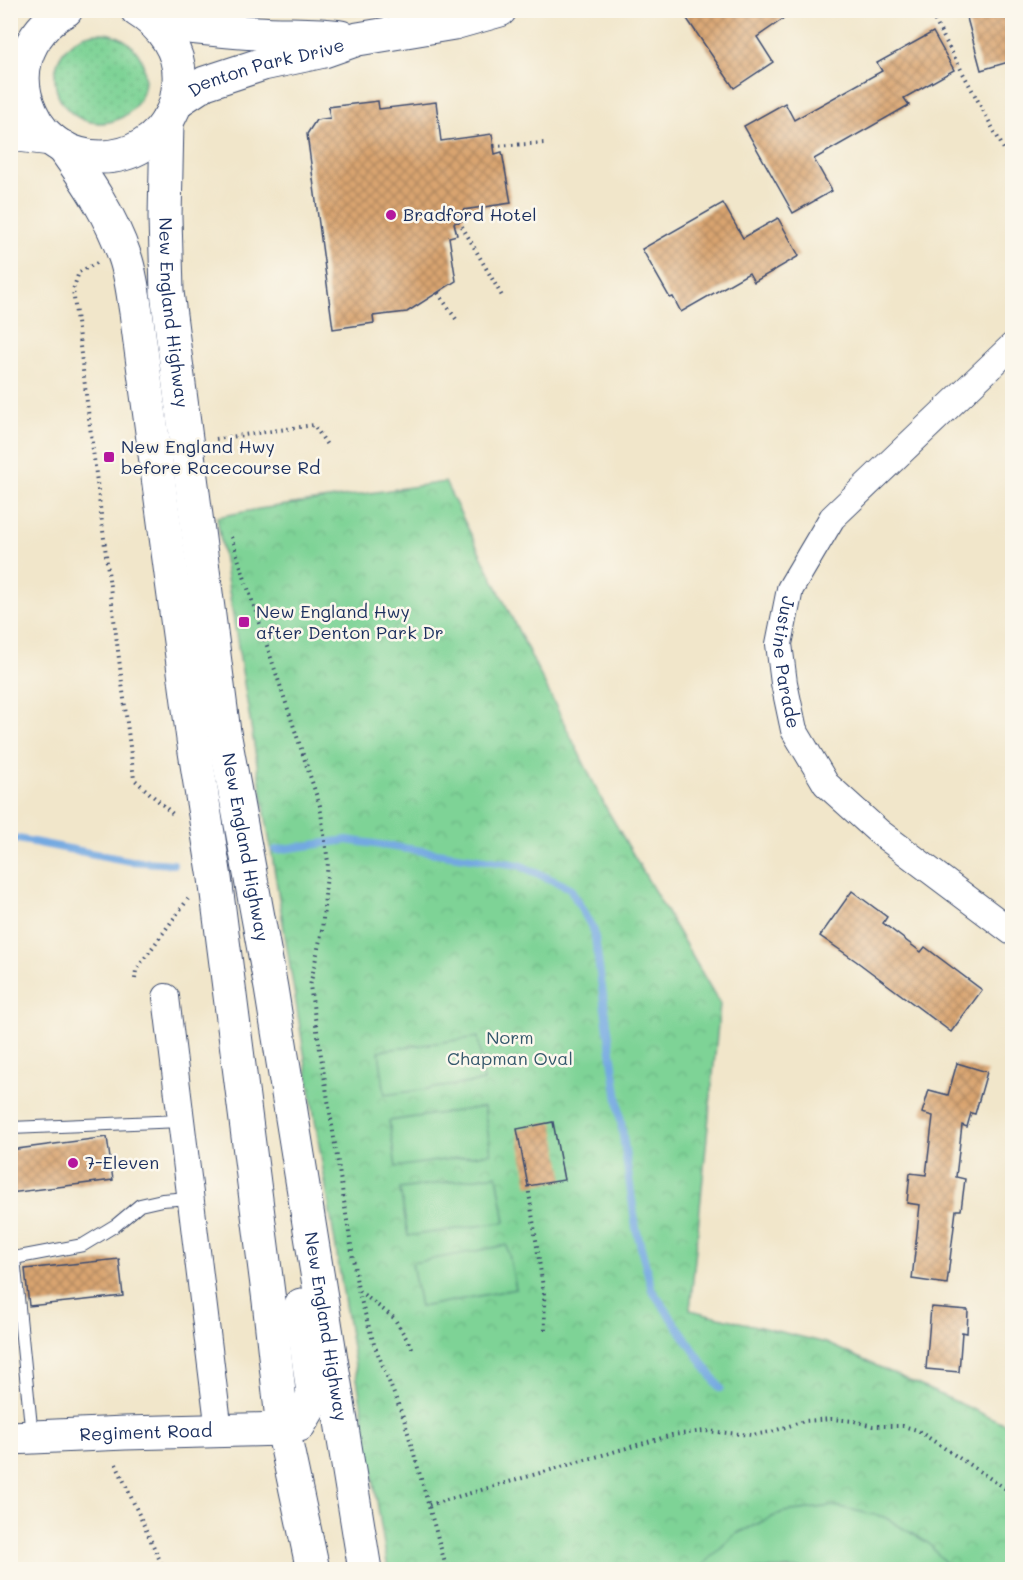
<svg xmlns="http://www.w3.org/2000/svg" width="1023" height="1580" viewBox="0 0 1023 1580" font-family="Mali,sans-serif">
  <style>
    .grass { fill: url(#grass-dots); stroke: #4c817a; stroke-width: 1.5 }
    .park { fill: url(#park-crowns); stroke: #4c817a; stroke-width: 1.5 }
    .pitch { fill: #7ed396; stroke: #4c817a; stroke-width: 1.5 }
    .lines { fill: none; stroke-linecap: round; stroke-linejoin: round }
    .stream { stroke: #73a9e1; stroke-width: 8 }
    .building { fill: url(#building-cross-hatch) }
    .lane-casing { stroke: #3b4a6e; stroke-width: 14 }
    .street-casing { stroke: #3b4a6e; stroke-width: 28 }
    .secondary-casing { stroke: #3b4a6e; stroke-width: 35 }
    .highway-casing { stroke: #3b4a6e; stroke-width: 35 }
    .path { stroke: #3b4a6e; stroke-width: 4; stroke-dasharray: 1.5 4.5; stroke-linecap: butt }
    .lane { stroke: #fff; stroke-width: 12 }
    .street { stroke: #fff; stroke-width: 26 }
    .secondary { stroke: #fff; stroke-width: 33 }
    .highway { stroke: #fff; stroke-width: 33 }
    .poi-dot { fill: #b5179e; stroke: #fbf7ec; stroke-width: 2 }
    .labels { text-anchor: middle; stroke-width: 5; stroke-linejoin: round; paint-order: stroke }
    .street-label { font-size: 18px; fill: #1b2f5e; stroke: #fbf7ec }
    .poi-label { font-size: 18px; fill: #1b2f5e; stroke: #fbf7ec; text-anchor: start }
    .park-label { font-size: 18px; fill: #34586c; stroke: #fbf7ec }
  </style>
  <defs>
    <pattern id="grass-dots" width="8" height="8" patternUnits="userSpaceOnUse" patternTransform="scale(1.5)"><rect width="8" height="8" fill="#7ed396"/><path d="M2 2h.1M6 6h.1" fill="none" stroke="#6cb584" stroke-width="1.8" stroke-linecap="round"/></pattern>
    <pattern id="park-crowns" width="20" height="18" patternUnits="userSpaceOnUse" patternTransform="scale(1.5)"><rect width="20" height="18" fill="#7ed396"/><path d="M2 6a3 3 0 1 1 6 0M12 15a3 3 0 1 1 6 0" fill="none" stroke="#6cb584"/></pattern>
    <pattern id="building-cross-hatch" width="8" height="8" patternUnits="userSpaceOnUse" patternTransform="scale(1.5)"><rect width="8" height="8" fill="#d9a46f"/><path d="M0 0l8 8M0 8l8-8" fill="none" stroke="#af865e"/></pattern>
  </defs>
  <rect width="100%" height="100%" fill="#fbf7ec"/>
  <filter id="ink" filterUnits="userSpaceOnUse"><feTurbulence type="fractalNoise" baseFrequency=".0167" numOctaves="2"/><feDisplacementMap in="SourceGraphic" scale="12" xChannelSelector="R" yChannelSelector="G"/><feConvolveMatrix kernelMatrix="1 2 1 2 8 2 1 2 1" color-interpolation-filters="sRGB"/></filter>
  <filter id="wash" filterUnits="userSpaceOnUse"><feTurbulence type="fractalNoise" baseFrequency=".008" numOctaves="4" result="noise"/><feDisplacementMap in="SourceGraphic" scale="24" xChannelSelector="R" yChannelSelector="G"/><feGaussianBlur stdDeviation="1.35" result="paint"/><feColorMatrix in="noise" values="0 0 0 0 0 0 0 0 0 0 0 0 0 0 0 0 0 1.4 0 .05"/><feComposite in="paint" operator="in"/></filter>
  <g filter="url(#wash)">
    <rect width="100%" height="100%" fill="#f1e6ca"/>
    <!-- grass -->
    <circle class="grass" cx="100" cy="78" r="45"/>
    <!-- park -->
    <path class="park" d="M445,482L605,806L720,1004L690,1310L826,1343L1012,1427V1569H388L217,517L259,509Z"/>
    <!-- pitch -->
    <g class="pitch">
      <path d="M478,1037L484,1081L385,1095L379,1051Z"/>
      <path d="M484,1107L491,1153L396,1167L389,1121Z"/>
      <path d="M497,1175L505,1222L408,1236L400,1189Z"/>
      <path d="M507,1245L516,1289L420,1307L412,1263Z"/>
      <path d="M834,1506L884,1517L928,1543L951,1569H699L734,1535L783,1512Z"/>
    </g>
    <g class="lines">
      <!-- stream -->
      <g class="stream">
        <path d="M10,840L18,839L130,861L173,864"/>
        <path d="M276,850L347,840L519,865L570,888L594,931L636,1228L652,1290L720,1388"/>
      </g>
    </g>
    <g id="blocks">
      <!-- building -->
      <g class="building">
        <path d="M681,10H796L757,37L773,62L734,88Z"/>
        <path d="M994,10H1012V61L981,70L967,18Z"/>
        <path d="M933,32L954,70L904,98L909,105L814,159L832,191L793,213L744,126L785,103L794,120L882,71L877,63Z"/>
        <path d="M378,101L379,109L436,102L441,141L492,134L495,154L502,152L511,203L463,210L464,220L454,223L457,235L449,237L456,281L407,312L373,316L374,323L333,329L307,134L316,120L330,118L328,107Z"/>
        <path d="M723,203L743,238L778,218L799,256L754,282L749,273L681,312L673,297L670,298L642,249Z"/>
        <path d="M852,891L887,917L883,923L921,952L925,947L982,990L951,1032L856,961L820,936Z"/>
        <path d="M957,1063L987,1072L975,1114L971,1113L967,1127L962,1125L956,1177L965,1179L961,1210H956L947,1284L912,1279L920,1205L907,1203L910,1173L926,1175L933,1116L922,1113L929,1090L948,1095Z"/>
        <path d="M553,1122L564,1180L528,1186L517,1129Z"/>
        <path d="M107,1137L113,1180L10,1193V1150Z"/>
        <path d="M119,1259L123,1296L29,1306L25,1269Z"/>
        <path d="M931,1307L968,1310L967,1333L962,1332L959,1372L926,1369Z"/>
      </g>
    </g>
  </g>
  <g filter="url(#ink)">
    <use href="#blocks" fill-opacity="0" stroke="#3b4a6e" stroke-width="1.5"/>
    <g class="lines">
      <defs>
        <g id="lane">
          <path d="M11,1128L181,1121"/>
          <path d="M32,1436L14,1258L83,1245L116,1225L140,1205L162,1200L191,1198"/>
        </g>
        <g id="street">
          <path id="s1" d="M1012,346L832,518L790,589L779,644L784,683L794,730L826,784L879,832L1012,932"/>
          <path d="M166,997L219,1431"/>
        </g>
        <g id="secondary">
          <path d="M155,23C189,27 223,31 257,33C285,35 313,33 341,37"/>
          <path id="s2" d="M176,102L205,83L263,64L324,51L358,39L454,23L500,10"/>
          <path d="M10,134L51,139"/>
          <path id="s3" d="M10,1438L125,1433L283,1429"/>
        </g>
        <g id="highway">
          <path d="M66,10C47,20 32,38 26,58C21,76 23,95 31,112C57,172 145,172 172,112C177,103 178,92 179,81C181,51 162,25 137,10"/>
          <path id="s4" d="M167,121L165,217L167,292L224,732L271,988L365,1570"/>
          <path d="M63,147C88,182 111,216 125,257C131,274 133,294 136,312L193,739L215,878L269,1301L283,1429L313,1570"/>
          <path d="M283,1429L299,1425L308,1410L313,1393L301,1305"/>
        </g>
      </defs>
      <!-- lane casing -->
      <use href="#lane" class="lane-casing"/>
      <!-- street casing -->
      <use href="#street" class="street-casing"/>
      <!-- secondary casing -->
      <use href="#secondary" class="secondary-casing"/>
      <!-- highway casing -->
      <use href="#highway" class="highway-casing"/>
      <!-- path -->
      <g class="path">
        <path d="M929,10L1012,164"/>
        <path d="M494,146L545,143"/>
        <path d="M459,221L502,296"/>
        <path d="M97,263L79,272L73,290L134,779L175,816"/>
        <path d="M438,293L458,322"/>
        <path d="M216,439L314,425L327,445"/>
        <path d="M231,537L320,806L328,862L322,930L310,986L358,1290L374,1344L404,1419L447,1570"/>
        <path d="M135,979L136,970L188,899"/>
        <path d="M528,1186L544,1294L545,1330"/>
        <path d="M359,1291L394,1318L414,1351"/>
        <path d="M116,1464L162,1565L165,1570"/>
        <path d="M429,1505L672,1435L704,1431L752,1435L771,1432L804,1421L832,1419L854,1421L873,1426H903L917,1430L1012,1493"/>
      </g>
      <!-- lane -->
      <use href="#lane" class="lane"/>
      <!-- street -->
      <use href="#street" class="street"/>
      <!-- secondary -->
      <use href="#secondary" class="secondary"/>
      <!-- highway -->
      <use href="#highway" class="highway"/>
    </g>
  </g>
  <!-- markers -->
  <g class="poi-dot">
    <circle cx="391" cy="215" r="6"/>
    <rect x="103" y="451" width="12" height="12" rx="3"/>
    <rect x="238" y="616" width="12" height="12" rx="3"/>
    <circle cx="73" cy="1163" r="6"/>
  </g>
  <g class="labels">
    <!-- street labels -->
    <g class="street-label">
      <text dy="6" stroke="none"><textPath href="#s2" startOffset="98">Denton Park Drive</textPath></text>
      <text dy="6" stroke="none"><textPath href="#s4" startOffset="192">New England Highway</textPath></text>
      <text dy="6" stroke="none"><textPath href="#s1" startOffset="406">Justine Parade</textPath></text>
      <text dy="6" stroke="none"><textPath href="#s4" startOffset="732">New England Highway</textPath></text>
      <text dy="6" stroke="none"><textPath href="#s4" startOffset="1218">New England Highway</textPath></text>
      <text dy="6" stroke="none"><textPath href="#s3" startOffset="136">Regiment Road</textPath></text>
    </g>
    <!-- poi labels -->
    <g class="poi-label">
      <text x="403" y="221">Bradford Hotel</text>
      <text x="121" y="453">New England Hwy<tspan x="121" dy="21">before Racecourse Rd</tspan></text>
      <text x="256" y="618">New England Hwy<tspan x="256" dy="21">after Denton Park Dr</tspan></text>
      <text x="85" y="1169">7-Eleven</text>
    </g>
    <!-- park labels -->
    <g class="park-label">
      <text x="510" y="1044">Norm<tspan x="510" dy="21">Chapman Oval</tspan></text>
    </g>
  </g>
  <!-- margin -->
  <rect width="1023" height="1580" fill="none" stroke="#fbf7ec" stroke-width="36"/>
</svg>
